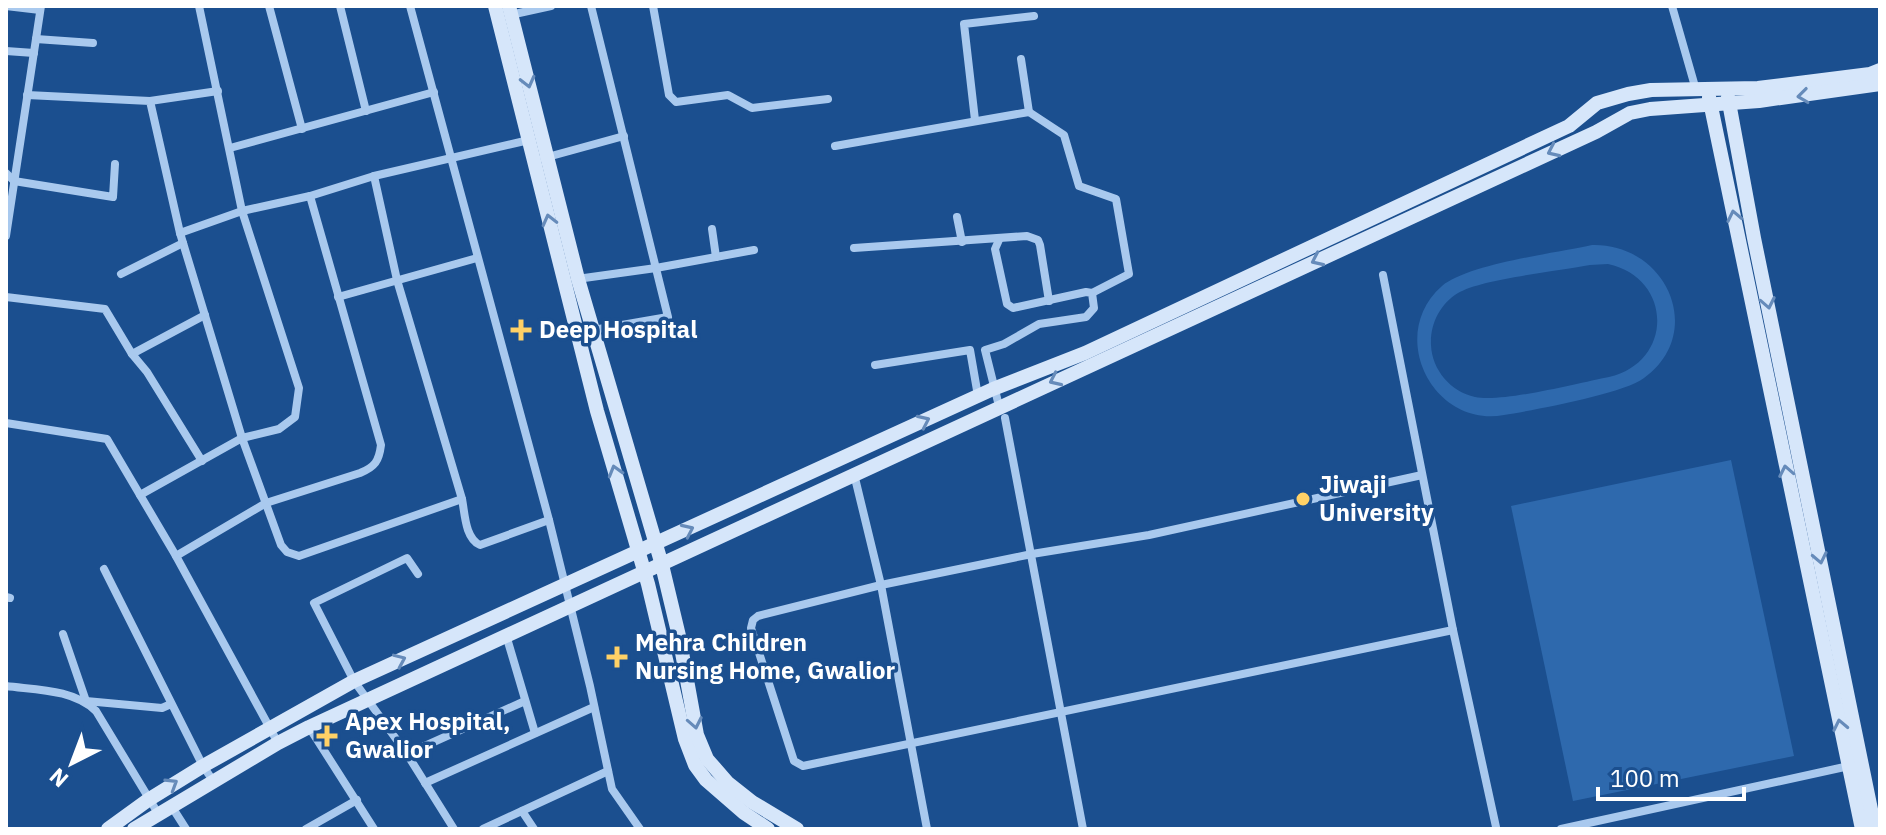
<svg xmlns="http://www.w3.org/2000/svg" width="1886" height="835" viewBox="0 0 1886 835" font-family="'IBM Plex Sans',sans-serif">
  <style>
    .green { fill: #2e69ad; fill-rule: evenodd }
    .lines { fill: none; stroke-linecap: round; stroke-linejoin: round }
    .minor { stroke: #a9c9ee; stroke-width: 8 }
    .secondary { stroke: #d6e6fa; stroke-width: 14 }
    .oneway { stroke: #668bba }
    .poi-dot { fill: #ffd166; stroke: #1b4f8f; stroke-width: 3 }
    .labels { text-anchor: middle; stroke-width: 7; stroke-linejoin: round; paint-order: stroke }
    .poi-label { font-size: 24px; font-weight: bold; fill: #fff; stroke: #1b4f8f; text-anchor: start }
  </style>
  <rect width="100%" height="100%" fill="#1b4f8f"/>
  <!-- green -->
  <g class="green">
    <path d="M1592,245C1666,243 1707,332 1644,378C1623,394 1534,410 1504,415C1433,428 1386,335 1442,286C1468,264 1556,253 1592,245ZM1608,264C1673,278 1674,362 1609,377C1578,383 1502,403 1475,397C1451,392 1432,370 1431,345C1430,324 1440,304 1458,293C1481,279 1559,271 1590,265Z"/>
    <path d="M1731,460L1794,756L1573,801L1511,506Z"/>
  </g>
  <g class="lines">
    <!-- minor -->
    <g class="minor">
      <path d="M6,6L40,10"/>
      <path d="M269,6L302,129"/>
      <path d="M340,6L366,111"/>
      <path d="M410,6L549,520L590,686L612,789L640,829"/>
      <path d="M591,6L668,317L593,330"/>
      <path d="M653,6L669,95L676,102L728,95L752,108L828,99"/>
      <path d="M1672,6L1696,90"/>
      <path d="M510,15L551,6"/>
      <path d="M36,39L93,43"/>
      <path d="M6,51L34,53"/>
      <path d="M27,95L150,101L180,233"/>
      <path d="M150,101L218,91"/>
      <path d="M1029,112L1064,135L1079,186L1116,199L1129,274L1092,293"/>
      <path d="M975,120L964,24L1034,16"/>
      <path d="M835,146L1029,112L1021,59"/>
      <path d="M230,148L434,92"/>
      <path d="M544,158L624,136"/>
      <path d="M6,173L14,181L113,197L115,164"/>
      <path d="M374,176L397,280L462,499C465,514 465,538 480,545L549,520"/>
      <path d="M957,217L962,242"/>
      <path d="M712,229L716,257"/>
      <path d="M6,236L41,6"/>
      <path d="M854,248L1027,236L1038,240L1040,245L1049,301"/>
      <path d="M121,274L183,243"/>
      <path d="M1383,275L1453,630L1496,827"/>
      <path d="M577,279L656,268L754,250"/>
      <path d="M6,297L105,309L132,354"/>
      <path d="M338,297L477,258"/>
      <path d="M875,365L970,350L978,396"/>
      <path d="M999,406L985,350L1004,344L1039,324L1086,317L1094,308L1092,293L1086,292L1013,308L1007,304L995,249L999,240"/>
      <path d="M1005,418L1083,829"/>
      <path d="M6,423L107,439L176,556L278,743"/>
      <path d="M202,461L147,372L132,354L205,315"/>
      <path d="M854,474L881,585L927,829"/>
      <path d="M1422,475L1149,535L1032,554L881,585L758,616L753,620L751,628L794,761L803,766L1453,630"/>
      <path d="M140,495L242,438L279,429L295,417L299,388L242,211L199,6"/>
      <path d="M462,499L299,556L287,552L281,545L242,438L180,233L242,211L310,196L374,176L529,140"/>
      <path d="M176,556L266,503L360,473C375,467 379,461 381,445L310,196"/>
      <path d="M104,569L203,766L214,782"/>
      <path d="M418,574L407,558L314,603L354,681L407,754L454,829"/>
      <path d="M6,597L10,598"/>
      <path d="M63,634L86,701L162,708L171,704"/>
      <path d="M506,635L535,733"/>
      <path d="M6,686C36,690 73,689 96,711L159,815"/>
      <path d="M309,727L374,829"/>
      <path d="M407,754L525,701"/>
      <path d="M425,783L594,707"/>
      <path d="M172,807L186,829"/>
      <path d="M522,811L534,829"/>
      <path d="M306,829L357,800"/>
      <path d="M483,829L608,771"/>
      <path d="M1561,829L1849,766"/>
    </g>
    <!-- secondary -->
    <g class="secondary">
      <path d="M495,6L597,411L648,584L685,739L695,765L706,780L744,813L768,829"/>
      <path d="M509,6L578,279L662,565L679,636L697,735L707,759L728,783L752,802L797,829"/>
      <path d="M1709,97L1862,829"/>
      <path d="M1728,97L1754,238L1875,829"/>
      <path d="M108,829L148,800L203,766L354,681L993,389L1085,353L1569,126L1597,103L1628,94L1651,90L1758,88L1870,74L1880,70"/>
      <path d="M134,829L278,743L309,727L1596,132L1630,113L1650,109L1759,101L1880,84"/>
    </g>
  </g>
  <!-- one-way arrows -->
  <defs><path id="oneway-chevron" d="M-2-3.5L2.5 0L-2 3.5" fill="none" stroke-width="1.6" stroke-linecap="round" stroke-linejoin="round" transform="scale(2)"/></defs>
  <g class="oneway">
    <use href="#oneway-chevron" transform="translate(528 82) rotate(76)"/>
    <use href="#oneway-chevron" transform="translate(1803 96) rotate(173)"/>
    <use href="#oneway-chevron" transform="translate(1553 151) rotate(155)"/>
    <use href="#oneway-chevron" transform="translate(1734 216) rotate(-102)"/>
    <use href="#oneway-chevron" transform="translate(549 220) rotate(-104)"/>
    <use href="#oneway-chevron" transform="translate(1317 260) rotate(155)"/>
    <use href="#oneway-chevron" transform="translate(1768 303) rotate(79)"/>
    <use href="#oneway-chevron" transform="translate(1055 380) rotate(155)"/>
    <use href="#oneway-chevron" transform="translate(924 421) rotate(-25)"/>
    <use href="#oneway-chevron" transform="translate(615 471) rotate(-106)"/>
    <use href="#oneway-chevron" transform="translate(1786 471) rotate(-101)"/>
    <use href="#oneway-chevron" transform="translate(688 530) rotate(-25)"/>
    <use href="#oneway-chevron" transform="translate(1820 558) rotate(78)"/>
    <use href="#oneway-chevron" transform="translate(400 660) rotate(-24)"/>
    <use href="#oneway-chevron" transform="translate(695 723) rotate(79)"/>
    <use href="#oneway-chevron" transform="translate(1840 725) rotate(-102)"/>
    <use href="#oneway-chevron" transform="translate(172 784) rotate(-32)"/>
  </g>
  <!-- markers -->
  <g class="poi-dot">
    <path d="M517 318h8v8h8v8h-8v8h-8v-8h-8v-8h8z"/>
    <circle cx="1303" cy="499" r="8"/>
    <path d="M613 645h8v8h8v8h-8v8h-8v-8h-8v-8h8z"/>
    <path d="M323 724h8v8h8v8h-8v8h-8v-8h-8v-8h8z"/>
  </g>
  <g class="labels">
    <!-- poi labels -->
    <g class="poi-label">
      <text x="539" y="338">Deep Hospital</text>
      <text x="1319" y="493">Jiwaji<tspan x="1319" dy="28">University</tspan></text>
      <text x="635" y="651">Mehra Children<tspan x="635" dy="28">Nursing Home, Gwalior</tspan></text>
      <text x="345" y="730">Apex Hospital,<tspan x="345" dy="28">Gwalior</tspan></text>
    </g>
  </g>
  <!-- border -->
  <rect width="1886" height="835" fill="none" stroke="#ffffff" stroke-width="16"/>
  <!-- north arrow -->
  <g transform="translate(72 763) rotate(222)" stroke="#1b4f8f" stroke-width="6" paint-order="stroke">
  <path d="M0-6L14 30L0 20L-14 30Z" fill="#ffffff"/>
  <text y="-12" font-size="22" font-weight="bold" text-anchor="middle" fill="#ffffff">N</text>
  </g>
  <!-- scale -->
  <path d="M1598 787v12h146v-12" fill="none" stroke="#ffffff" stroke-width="4"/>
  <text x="1610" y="787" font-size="24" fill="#ffffff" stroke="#1b4f8f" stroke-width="6" paint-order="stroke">100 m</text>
</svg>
